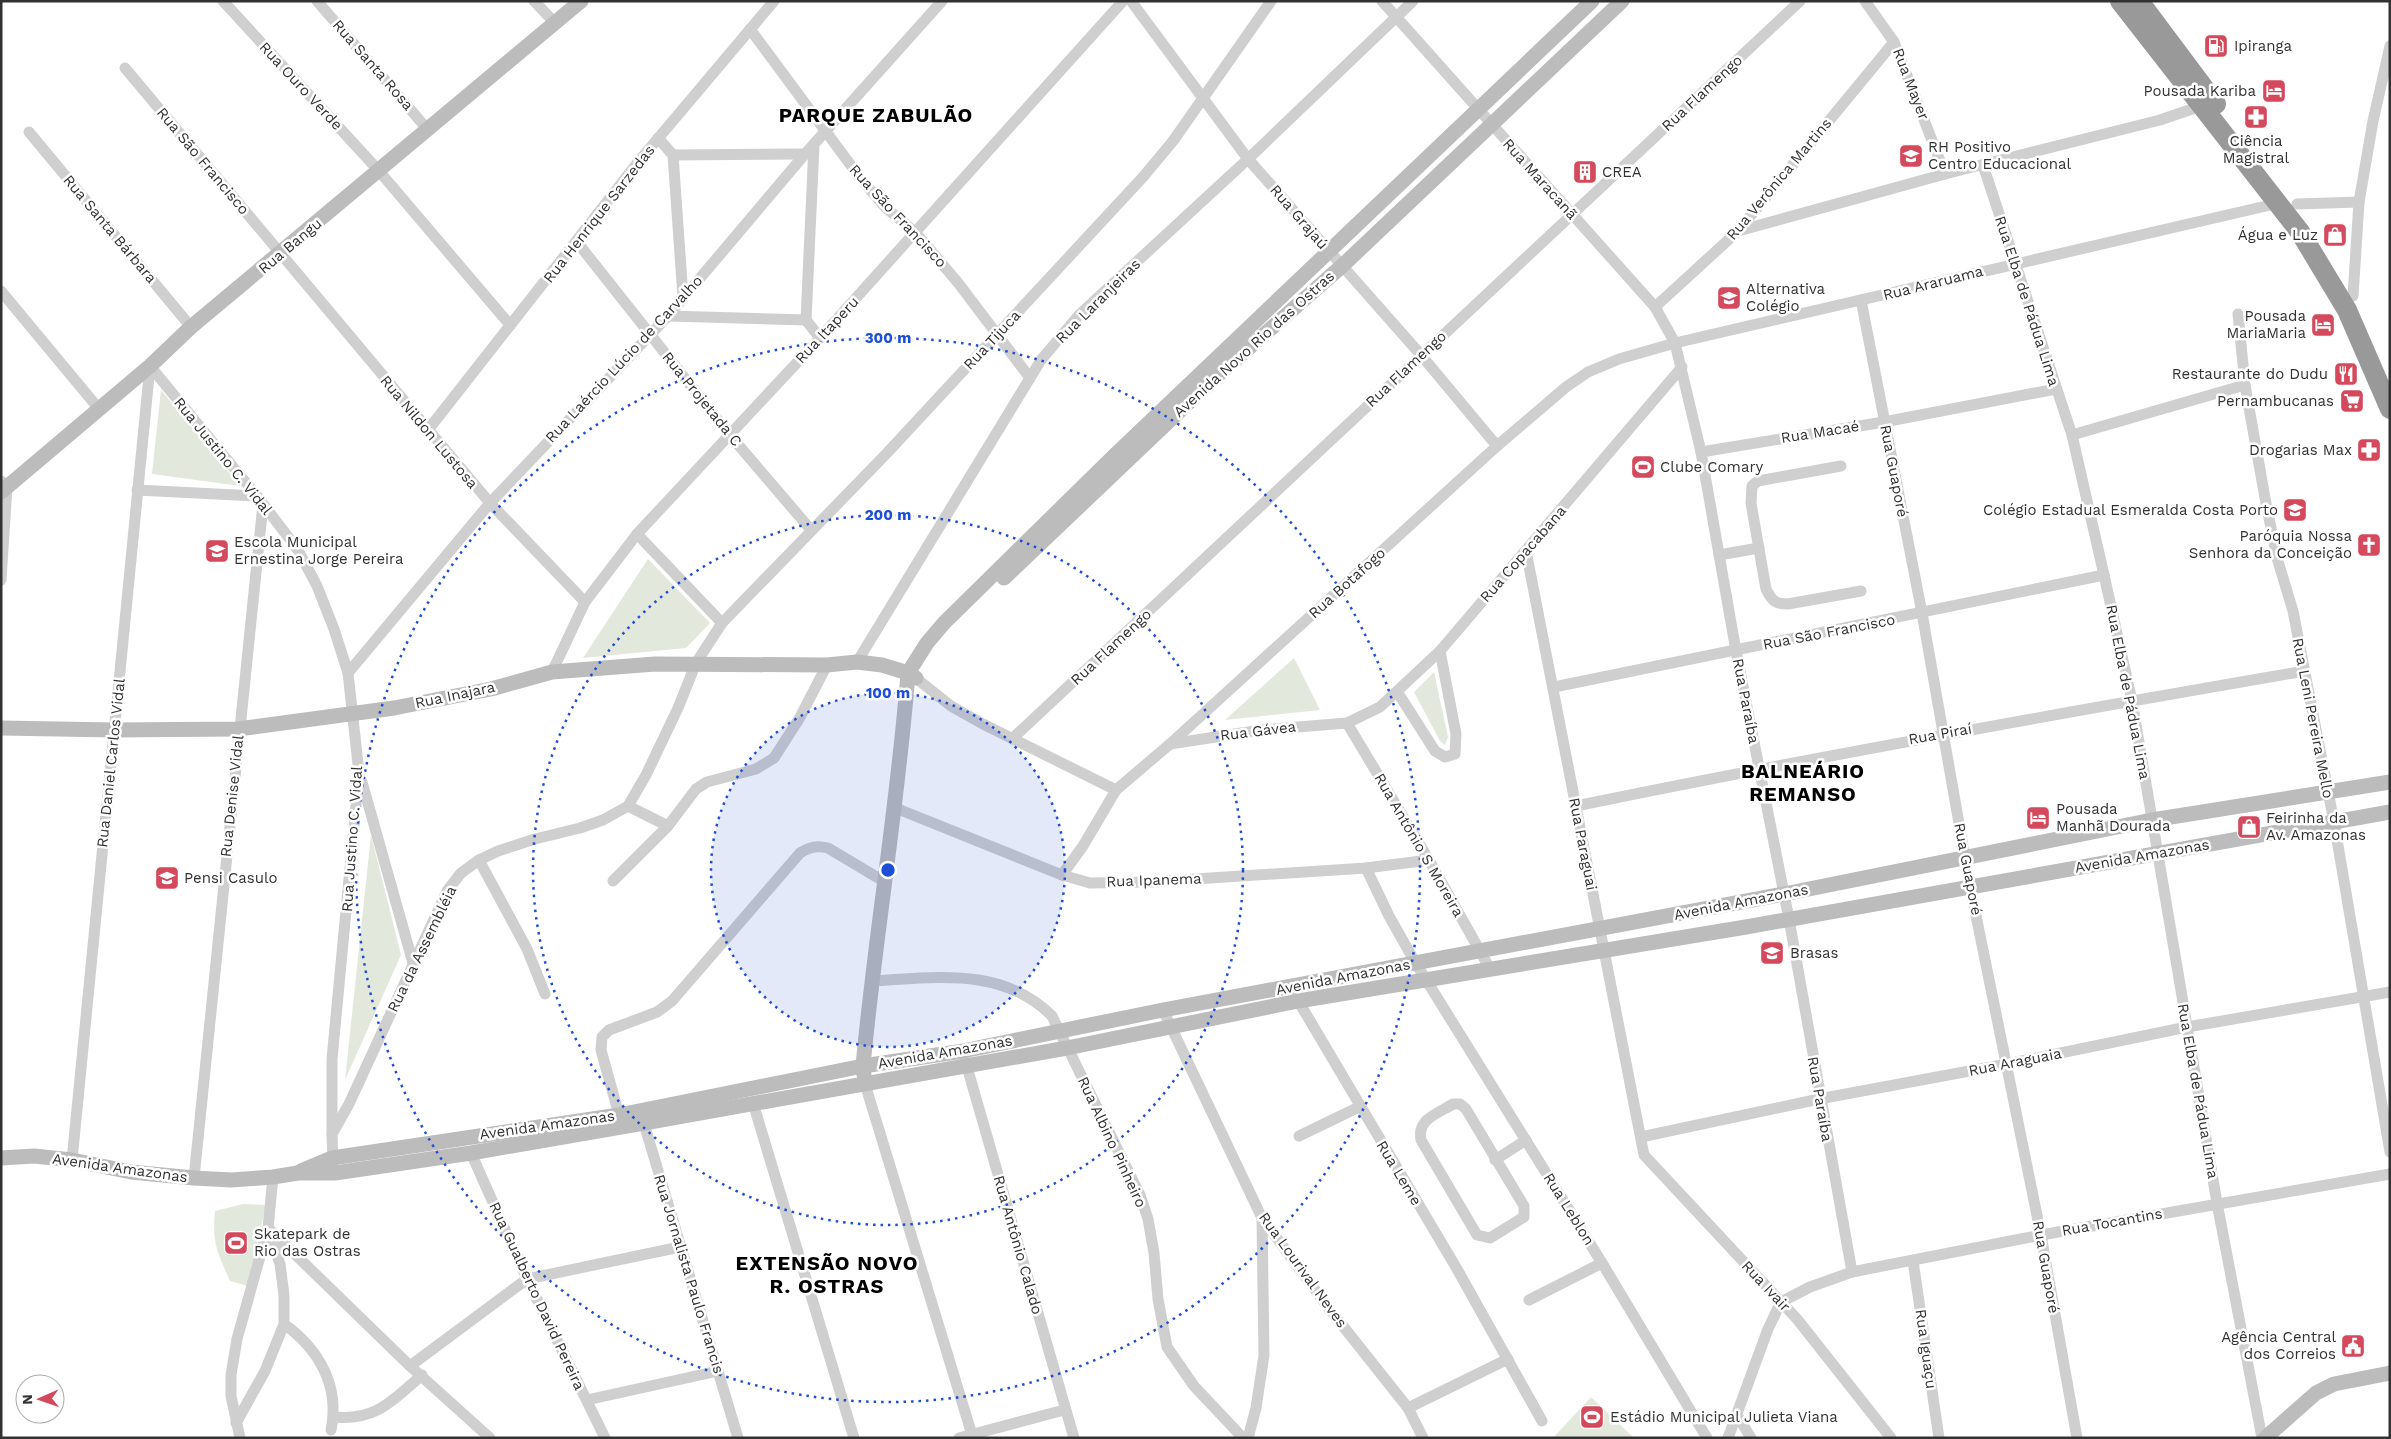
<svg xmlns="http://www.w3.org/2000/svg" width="2391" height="1439" viewBox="0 0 2391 1439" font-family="'Work Sans',sans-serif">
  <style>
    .green { fill: #e3e8dc }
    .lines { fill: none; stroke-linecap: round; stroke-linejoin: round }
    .street { stroke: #cfcfcf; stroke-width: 11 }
    .secondary { stroke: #bcbcbc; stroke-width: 15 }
    .highway { stroke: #999; stroke-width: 20 }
    .ring { fill: none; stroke: #1d4ed8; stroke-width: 2.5; stroke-dasharray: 2.5 5 }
    .labels { text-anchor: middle; stroke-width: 5; stroke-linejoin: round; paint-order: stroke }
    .poi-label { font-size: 15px; fill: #323232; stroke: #fff; text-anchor: start }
    .street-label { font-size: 15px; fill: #323232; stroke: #fff }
    .district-label { font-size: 20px; font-weight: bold; letter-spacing: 1px; fill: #000; stroke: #fff }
    .centre { fill: #1d4ed8; stroke: #fff; stroke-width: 2.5 }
    .ring-label { font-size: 15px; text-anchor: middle; font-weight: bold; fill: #1d4ed8; stroke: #fff; stroke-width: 5; stroke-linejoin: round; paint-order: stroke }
  </style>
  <rect width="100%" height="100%" fill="#fff"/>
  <!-- green -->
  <g class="green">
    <path d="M161,390L240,486L152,474Z"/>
    <path d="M648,559L710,623L686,648L583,658Z"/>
    <path d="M1294,658L1320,710L1225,720Z"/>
    <path d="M1434,672L1448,737L1445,745L1440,741L1414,692Z"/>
    <path d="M371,835L401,955L345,1080Z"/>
    <path d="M243,1204L266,1205L248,1286L230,1281C217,1251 212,1244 215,1211Z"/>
    <path d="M1591,1397L1634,1438H1553Z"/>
  </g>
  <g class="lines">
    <!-- street -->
    <g class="street">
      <path d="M223,1L379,171L510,325"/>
      <path d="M317,1L428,130"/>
      <path d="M534,1L554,22"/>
      <path d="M1131,1L1248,159L1421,355L1497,446"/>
      <path d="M1382,1L1655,307L1675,343L1701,452L1736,651L1789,919L1852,1272"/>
      <path d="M1865,1L1894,42L1945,174"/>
      <path d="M750,29L861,179L885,207L916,233L959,284L1030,378"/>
      <path d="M125,68L490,503L585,602"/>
      <path d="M29,132L191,327"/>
      <path d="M658,138L673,155L683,297"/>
      <path d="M814,145L806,320L820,338"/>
      <path d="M673,155L805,154"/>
      <path d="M1983,165L2072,435L2104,575L2132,701L2217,1203L2262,1438"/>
      <path d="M2297,204L2359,202"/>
      <path d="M1738,231L1945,174L2160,120L2204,105"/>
      <path d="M577,242L729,434L811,530"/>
      <path d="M1,291L99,409"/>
      <path d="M2353,296L2359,202L2373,121L2390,46"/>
      <path d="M1861,300L1922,613L1970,886L2041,1235L2077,1438"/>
      <path d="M1655,307L1738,231L1894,42"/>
      <path d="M2238,314L2245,385L2265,498L2277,558L2293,611L2334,822L2390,1152"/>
      <path d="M668,316L806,320"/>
      <path d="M150,366L257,496L298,550L317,586L334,629L348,673L359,773L332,1059V1134"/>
      <path d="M428,430L639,161L774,1"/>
      <path d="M2072,435L2245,385"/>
      <path d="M1701,452L1884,422L2056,389"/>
      <path d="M1841,466L1758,481L1752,486L1751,503L1766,589C1772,601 1775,604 1788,604L1861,591"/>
      <path d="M1,481L7,487L1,580"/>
      <path d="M137,490L257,496"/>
      <path d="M637,534L722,623"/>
      <path d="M1526,551L1644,1155L1797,1319L1891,1438"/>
      <path d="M1719,555L1759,548"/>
      <path d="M857,662L1041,360L1079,315L1248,159L1413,1"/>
      <path d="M552,672L585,602L637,534L820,338L1123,1"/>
      <path d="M348,673L490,503L668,316L805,154L942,1"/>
      <path d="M917,679L951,706L983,724L1116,790"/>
      <path d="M1554,687L2104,575"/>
      <path d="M1398,693L1435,751L1445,757L1455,754L1456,734L1440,651"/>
      <path d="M1347,723L1429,860L1490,969"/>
      <path d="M1013,738L1800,1"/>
      <path d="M1170,744L1261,730L1347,723L1380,707L1440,651L1682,367"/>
      <path d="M362,782L413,963"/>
      <path d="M628,806L668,826"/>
      <path d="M1576,806C1818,756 2061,713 2305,671"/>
      <path d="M893,807L1062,875L1090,883L1149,882L1366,868L1429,860"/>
      <path d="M479,860L527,949L545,994"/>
      <path d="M1366,868L1389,916L1415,962L1602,1263L1707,1438"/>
      <path d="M1062,875L1083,846L1116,790L1170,744L1497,446L1566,387L1588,372L1619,359L1675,343L2279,203"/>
      <path d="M613,881L668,826L696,789L707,782L756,769L774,758L799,719L827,665"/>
      <path d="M871,981C935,978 1002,966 1052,1016L1140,1195L1148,1219L1154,1253L1158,1299L1167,1347L1194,1386L1243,1438"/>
      <path d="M1290,987L1457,1269L1542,1421"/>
      <path d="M1163,1010L1262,1218L1327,1306L1408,1408L1423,1438"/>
      <path d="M965,1060L1074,1438"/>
      <path d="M865,1084L973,1438"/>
      <path d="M753,1103L854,1438"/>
      <path d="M1453,1104H1460L1466,1109L1524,1206V1217L1490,1238L1477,1235L1421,1140C1417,1119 1437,1114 1453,1104Z"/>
      <path d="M619,1115L601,1050L602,1037L609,1030L657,1012L672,1001L800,853C810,847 817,845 828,848L885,882"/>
      <path d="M642,1117L738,1438"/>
      <path d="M1299,1136L1359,1107"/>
      <path d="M1641,1137L1819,1099L2007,1064L2187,1027L2390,992"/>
      <path d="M471,1153L527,1279L605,1438"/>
      <path d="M72,1160L150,366"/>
      <path d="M1495,1160L1526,1140"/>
      <path d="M333,1164L332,1134L349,1104L447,891L461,873L479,860L498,851L535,839L580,828L603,820L628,806L646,775L678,708L696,663L722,623L887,453L1143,177L1173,141L1271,1"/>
      <path d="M194,1178L263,504"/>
      <path d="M268,1228L410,1366L490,1438"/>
      <path d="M1913,1261L1939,1438"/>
      <path d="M1529,1300L1602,1263"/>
      <path d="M284,1324C319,1349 340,1386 331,1430"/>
      <path d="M410,1366L527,1279L680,1247"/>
      <path d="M587,1400L718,1371"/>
      <path d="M1408,1408L1508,1359"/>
      <path d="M1737,1415L1751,1438"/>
      <path d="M334,1417C376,1421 392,1401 422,1375"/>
      <path d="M236,1423L265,1371L284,1324V1295L280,1264L269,1232"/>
      <path d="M240,1438L231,1396V1375L237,1339L268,1228L273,1177"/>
      <path d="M959,1438L1064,1410"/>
      <path d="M1248,1438L1256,1408L1264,1355L1262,1218"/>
      <path d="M1728,1438L1768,1329L1781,1302L1810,1287L1852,1272L2041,1235L2390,1174"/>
    </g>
    <!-- secondary -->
    <g class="secondary">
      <path d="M1,492L150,366L191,327L581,1"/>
      <path d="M1004,578L1210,382L1342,266L1622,1"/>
      <path d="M1,728L114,730L238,729L394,708L491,689L552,672L655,664L827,665L857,662L882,665L908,673L916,678"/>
      <path d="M864,1075L863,1066C875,935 898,805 908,673L927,643L944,623L1117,453L1592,1"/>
      <path d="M1,1158L34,1156L72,1160L131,1172L194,1178L231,1180L273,1177L298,1173H335L471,1153L644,1123L1067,1048L1298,1001L1746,927L2390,812"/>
      <path d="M301,1171L332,1158L619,1115L863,1066L963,1051L1163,1010L1784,894L2152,820L2390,782"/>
      <path d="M2265,1438L2316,1393L2334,1384L2390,1373"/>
    </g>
    <!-- highway -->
    <g class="highway">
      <path d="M2120,1L2300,232L2347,310L2390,409"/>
      <path d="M2139,1L2216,104"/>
    </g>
  </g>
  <!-- distance rings -->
  <circle cx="888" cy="870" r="177" fill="#1d4ed8" fill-opacity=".12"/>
  <g class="ring">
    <circle cx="888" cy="870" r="177"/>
    <circle cx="888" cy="870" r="355"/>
    <circle cx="888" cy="870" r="532"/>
  </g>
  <!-- icons -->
  <defs>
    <symbol id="fuel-square" viewBox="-11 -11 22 22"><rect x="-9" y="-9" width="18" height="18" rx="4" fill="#d4495c" stroke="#fff"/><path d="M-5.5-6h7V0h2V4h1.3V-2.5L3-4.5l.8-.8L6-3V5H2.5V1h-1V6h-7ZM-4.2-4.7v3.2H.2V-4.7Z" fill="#fff"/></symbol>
    <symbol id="hotel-square" viewBox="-11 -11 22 22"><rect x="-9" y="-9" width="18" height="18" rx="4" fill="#d4495c" stroke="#fff"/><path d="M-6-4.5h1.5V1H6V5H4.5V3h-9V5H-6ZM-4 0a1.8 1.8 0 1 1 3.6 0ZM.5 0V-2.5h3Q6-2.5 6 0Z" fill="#fff"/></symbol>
    <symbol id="pharmacy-square" viewBox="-11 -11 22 22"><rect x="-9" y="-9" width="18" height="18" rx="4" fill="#d4495c" stroke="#fff"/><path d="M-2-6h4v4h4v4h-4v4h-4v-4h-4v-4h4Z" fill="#fff"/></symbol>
    <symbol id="school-square" viewBox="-11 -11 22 22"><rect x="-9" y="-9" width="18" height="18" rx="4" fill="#d4495c" stroke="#fff"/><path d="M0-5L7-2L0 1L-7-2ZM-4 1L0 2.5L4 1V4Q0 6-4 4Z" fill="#fff"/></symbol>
    <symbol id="building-square" viewBox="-11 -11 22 22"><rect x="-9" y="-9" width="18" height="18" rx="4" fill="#d4495c" stroke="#fff"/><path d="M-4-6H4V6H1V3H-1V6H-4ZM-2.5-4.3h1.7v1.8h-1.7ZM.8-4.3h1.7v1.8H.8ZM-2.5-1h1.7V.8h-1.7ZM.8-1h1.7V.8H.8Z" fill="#fff"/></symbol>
    <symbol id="shop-square" viewBox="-11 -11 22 22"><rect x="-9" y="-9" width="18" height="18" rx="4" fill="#d4495c" stroke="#fff"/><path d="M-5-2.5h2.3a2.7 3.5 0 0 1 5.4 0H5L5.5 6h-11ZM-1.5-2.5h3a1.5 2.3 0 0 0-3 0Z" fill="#fff"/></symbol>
    <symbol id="restaurant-square" viewBox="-11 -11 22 22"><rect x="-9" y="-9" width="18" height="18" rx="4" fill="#d4495c" stroke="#fff"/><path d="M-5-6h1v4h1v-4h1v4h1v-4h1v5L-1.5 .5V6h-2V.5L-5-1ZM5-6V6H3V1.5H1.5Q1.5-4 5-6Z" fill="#fff"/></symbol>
    <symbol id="supermarket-square" viewBox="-11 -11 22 22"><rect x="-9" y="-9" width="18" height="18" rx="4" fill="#d4495c" stroke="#fff"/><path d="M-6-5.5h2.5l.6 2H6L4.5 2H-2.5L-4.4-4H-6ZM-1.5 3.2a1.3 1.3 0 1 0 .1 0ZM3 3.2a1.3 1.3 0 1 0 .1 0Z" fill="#fff"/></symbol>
    <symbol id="stadium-square" viewBox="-11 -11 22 22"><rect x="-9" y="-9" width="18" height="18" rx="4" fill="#d4495c" stroke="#fff"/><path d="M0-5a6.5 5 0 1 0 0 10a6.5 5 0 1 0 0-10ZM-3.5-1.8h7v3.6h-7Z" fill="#fff"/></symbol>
    <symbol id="church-square" viewBox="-11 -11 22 22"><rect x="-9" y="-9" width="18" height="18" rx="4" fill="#d4495c" stroke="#fff"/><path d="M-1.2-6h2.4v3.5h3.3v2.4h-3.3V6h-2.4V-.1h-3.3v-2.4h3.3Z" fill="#fff"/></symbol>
    <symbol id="civic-square" viewBox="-11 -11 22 22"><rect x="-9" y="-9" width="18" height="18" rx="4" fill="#d4495c" stroke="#fff"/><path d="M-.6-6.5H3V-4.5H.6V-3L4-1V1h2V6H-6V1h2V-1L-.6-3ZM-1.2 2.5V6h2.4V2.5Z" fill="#fff"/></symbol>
  </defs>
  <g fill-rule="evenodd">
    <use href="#fuel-square" x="2202" y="32" width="28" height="28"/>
    <use href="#hotel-square" x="2260" y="77" width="28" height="28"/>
    <use href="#pharmacy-square" x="2242" y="103" width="28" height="28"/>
    <use href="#school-square" x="1897" y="142" width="28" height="28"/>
    <use href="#building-square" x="1571" y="158" width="28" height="28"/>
    <use href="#shop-square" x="2321" y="221" width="28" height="28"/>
    <use href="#school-square" x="1715" y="284" width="28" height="28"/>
    <use href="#hotel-square" x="2309" y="311" width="28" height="28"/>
    <use href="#restaurant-square" x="2332" y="360" width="28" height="28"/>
    <use href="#supermarket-square" x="2338" y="387" width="28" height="28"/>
    <use href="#pharmacy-square" x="2355" y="436" width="28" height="28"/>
    <use href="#stadium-square" x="1629" y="453" width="28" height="28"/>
    <use href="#school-square" x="2281" y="496" width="28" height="28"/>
    <use href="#church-square" x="2355" y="531" width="28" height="28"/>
    <use href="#school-square" x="203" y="537" width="28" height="28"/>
    <use href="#hotel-square" x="2024" y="804" width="28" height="28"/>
    <use href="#shop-square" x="2235" y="813" width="28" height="28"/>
    <use href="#school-square" x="153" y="864" width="28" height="28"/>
    <use href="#school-square" x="1758" y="939" width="28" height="28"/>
    <use href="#stadium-square" x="222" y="1229" width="28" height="28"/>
    <use href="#civic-square" x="2339" y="1332" width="28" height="28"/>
    <use href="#stadium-square" x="1578" y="1403" width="28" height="28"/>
  </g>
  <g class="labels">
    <!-- poi labels -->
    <g class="poi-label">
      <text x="2234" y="51">Ipiranga</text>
      <text x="2256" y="96" text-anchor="end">Pousada Kariba</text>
      <text x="2256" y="146" text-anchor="middle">Ciência<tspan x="2256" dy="17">Magistral</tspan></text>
      <text x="1928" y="152">RH Positivo<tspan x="1928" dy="17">Centro Educacional</tspan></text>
      <text x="1602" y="177">CREA</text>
      <text x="2318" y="240" text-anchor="end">Água e Luz</text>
      <text x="1746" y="294">Alternativa<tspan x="1746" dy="17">Colégio</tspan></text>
      <text x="2306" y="321" text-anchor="end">Pousada<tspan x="2306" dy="17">MariaMaria</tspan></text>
      <text x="2328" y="379" text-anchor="end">Restaurante do Dudu</text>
      <text x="2334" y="406" text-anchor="end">Pernambucanas</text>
      <text x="2352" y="455" text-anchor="end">Drogarias Max</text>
      <text x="1660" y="472">Clube Comary</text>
      <text x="2278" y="515" text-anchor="end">Colégio Estadual Esmeralda Costa Porto</text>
      <text x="2352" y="541" text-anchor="end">Paróquia Nossa<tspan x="2352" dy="17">Senhora da Conceição</tspan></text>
      <text x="234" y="547">Escola Municipal<tspan x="234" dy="17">Ernestina Jorge Pereira</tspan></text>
      <text x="2056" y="814">Pousada<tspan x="2056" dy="17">Manhã Dourada</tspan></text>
      <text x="2266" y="823">Feirinha da<tspan x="2266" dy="17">Av. Amazonas</tspan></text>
      <text x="184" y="883">Pensi Casulo</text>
      <text x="1790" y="958">Brasas</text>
      <text x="254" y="1239">Skatepark de<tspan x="254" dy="17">Rio das Ostras</tspan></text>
      <text x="2336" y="1342" text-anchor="end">Agência Central<tspan x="2336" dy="17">dos Correios</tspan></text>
      <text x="1610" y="1422">Estádio Municipal Julieta Viana</text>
    </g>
    <!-- street labels -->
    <g class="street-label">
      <text transform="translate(373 65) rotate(49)" y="5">Rua Santa Rosa</text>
      <text transform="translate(1911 84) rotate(69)" y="5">Rua Mayer</text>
      <text transform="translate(301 86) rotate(47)" y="5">Rua Ouro Verde</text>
      <text transform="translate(1702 93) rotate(-43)" y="5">Rua Flamengo</text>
      <text transform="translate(203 161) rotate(50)" y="5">Rua São Francisco</text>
      <text transform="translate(1540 179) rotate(48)" y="5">Rua Maracanã</text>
      <text transform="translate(1779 179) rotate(-50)" y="5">Rua Verônica Martins</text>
      <text transform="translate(599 214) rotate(-52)" y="5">Rua Henrique Sarzedas</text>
      <text transform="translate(898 216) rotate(47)" y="5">Rua São Francisco</text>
      <text transform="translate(1299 217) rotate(49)" y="5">Rua Grajaú</text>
      <text transform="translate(110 229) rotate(50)" y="5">Rua Santa Bárbara</text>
      <text transform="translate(290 246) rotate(-40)" y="5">Rua Bangu</text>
      <text transform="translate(1933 283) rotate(-14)" y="5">Rua Araruama</text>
      <text transform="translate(1098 301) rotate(-45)" y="5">Rua Laranjeiras</text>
      <text transform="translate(2027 301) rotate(72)" y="5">Rua Elba de Pádua Lima</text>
      <text transform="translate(827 330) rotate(-47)" y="5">Rua Itaperu</text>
      <text transform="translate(992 340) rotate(-47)" y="5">Rua Tijuca</text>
      <text transform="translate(1254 344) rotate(-42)" y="5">Avenida Novo Rio das Ostras</text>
      <text transform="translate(624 359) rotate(-47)" y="5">Rua Laércio Lúcio de Carvalho</text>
      <text transform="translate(1406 369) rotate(-43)" y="5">Rua Flamengo</text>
      <text transform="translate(702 399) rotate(51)" y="5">Rua Projetada C</text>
      <text transform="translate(429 432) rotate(50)" y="5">Rua Nildon Lustosa</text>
      <text transform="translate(1820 432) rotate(-9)" y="5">Rua Macaé</text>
      <text transform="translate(223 456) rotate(51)" y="5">Rua Justino C. Vidal</text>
      <text transform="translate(1894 471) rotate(79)" y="5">Rua Guaporé</text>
      <text transform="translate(1523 554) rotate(-49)" y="5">Rua Copacabana</text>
      <text transform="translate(1347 583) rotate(-42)" y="5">Rua Botafogo</text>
      <text transform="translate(1829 632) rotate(-11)" y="5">Rua São Francisco</text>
      <text transform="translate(1111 647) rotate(-43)" y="5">Rua Flamengo</text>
      <text transform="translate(2128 692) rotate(79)" y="5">Rua Elba de Pádua Lima</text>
      <text transform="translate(455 695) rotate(-12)" y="5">Rua Inajara</text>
      <text transform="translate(1746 701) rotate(79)" y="5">Rua Paraíba</text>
      <text transform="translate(2313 718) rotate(79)" y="5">Rua Leni Pereira Mello</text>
      <text transform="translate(1258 731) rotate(-7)" y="5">Rua Gávea</text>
      <text transform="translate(1940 734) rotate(-10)" y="5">Rua Piraí</text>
      <text transform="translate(111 763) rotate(-84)" y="5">Rua Daniel Carlos Vidal</text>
      <text transform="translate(232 796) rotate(-84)" y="5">Rua Denise Vidal</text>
      <text transform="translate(352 839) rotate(-86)" y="5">Rua Justino C. Vidal</text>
      <text transform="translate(1583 844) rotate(79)" y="5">Rua Paraguai</text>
      <text transform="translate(1419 845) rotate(60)" y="5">Rua Antônio S Moreira</text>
      <text transform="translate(2142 856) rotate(-10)" y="5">Avenida Amazonas</text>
      <text transform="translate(1968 869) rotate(79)" y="5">Rua Guaporé</text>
      <text transform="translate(1154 880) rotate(-2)" y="5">Rua Ipanema</text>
      <text transform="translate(1741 902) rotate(-11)" y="5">Avenida Amazonas</text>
      <text transform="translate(422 949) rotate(-64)" y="5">Rua da Assembléia</text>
      <text transform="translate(1343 977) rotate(-11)" y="5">Avenida Amazonas</text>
      <text transform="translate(945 1052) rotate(-10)" y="5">Avenida Amazonas</text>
      <text transform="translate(2015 1062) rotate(-11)" y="5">Rua Araguaia</text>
      <text transform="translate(2198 1091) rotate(80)" y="5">Rua Elba de Pádua Lima</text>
      <text transform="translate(1820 1099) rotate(80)" y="5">Rua Paraíba</text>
      <text transform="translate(547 1125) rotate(-8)" y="5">Avenida Amazonas</text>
      <text transform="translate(1112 1142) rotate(65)" y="5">Rua Albino Pinheiro</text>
      <text transform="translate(120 1168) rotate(8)" y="5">Avenida Amazonas</text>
      <text transform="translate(1399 1173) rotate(59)" y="5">Rua Leme</text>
      <text transform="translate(1569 1209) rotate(58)" y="5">Rua Leblon</text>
      <text transform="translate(2112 1222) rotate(-10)" y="5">Rua Tocantins</text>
      <text transform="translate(1018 1245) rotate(74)" y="5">Rua Antônio Calado</text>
      <text transform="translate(2046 1267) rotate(80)" y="5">Rua Guaporé</text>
      <text transform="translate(1303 1270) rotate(54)" y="5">Rua Lourival Neves</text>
      <text transform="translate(689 1274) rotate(73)" y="5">Rua Jornalista Paulo Francis</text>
      <text transform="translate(1766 1286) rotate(47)" y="5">Rua Ivair</text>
      <text transform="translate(537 1296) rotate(65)" y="5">Rua Gualberto David Pereira</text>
      <text transform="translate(1926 1349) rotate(82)" y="5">Rua Iguaçu</text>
    </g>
    <!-- district labels -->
    <g class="district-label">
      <text x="876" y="122">PARQUE ZABULÃO</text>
      <text x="1803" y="778">BALNEÁRIO<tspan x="1803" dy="23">REMANSO</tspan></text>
      <text x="827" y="1270">EXTENSÃO NOVO<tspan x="827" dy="23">R. OSTRAS</tspan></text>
    </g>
  </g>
  <circle cx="888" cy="870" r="8" class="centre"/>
  <g class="ring-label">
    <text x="888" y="343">300 m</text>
    <text x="888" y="520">200 m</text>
    <text x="888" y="698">100 m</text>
  </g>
  <!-- border -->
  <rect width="2391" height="1439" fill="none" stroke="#323232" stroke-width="5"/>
  <!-- north arrow -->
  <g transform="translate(40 1399) rotate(268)"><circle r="24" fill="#ffffff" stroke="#adadad"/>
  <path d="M0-4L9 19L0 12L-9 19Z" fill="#d4495c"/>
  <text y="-8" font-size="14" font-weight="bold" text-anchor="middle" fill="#323232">N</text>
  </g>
</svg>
